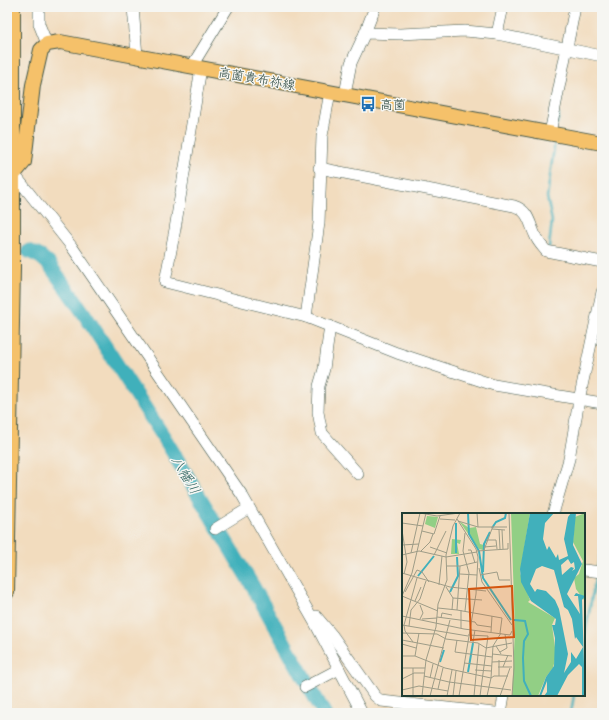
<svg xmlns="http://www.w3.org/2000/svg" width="609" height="720" viewBox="0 0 609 720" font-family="Mynerve,'Klee One',sans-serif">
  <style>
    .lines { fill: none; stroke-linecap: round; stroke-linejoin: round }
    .stream { stroke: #41b0bb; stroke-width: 2.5 }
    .river { stroke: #41b0bb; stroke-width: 15 }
    .minor-casing { stroke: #3f5549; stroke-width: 12 }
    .major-casing { stroke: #3f5549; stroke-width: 16 }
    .minor { stroke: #fff; stroke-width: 11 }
    .major { stroke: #f5c16b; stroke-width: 14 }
    .labels { text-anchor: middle; stroke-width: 3; stroke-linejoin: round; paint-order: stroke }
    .street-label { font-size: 13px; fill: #1f3d34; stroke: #f6f6f2 }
    .poi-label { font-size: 13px; fill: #1f3d34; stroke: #f6f6f2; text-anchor: start }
    .water-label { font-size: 14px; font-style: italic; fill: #29605c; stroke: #f6f6f2 }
    .inset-river { fill: none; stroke: #41b0bb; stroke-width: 2 }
    .inset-road { fill: none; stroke: #9e9c87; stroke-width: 1 }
    .view { fill: #d45610; fill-opacity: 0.15; stroke: #d45610; stroke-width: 2 }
    .inset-edge { fill: none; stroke: #1f3d34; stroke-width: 2 }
  </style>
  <rect width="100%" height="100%" fill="#f6f6f2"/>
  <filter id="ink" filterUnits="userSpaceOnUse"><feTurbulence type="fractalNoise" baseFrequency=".025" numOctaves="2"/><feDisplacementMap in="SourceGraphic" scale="8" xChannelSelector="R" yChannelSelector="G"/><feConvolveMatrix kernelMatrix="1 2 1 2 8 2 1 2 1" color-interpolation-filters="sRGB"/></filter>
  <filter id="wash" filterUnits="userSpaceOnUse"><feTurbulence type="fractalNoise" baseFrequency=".012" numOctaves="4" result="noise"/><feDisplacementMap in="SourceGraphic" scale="16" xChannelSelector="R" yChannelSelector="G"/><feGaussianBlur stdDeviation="0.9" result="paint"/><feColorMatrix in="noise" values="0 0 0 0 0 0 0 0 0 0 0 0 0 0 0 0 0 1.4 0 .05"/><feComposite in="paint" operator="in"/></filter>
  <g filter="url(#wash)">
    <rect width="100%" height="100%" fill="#f2dcbe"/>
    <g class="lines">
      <!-- stream -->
      <g class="stream">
        <path d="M557,124L559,115"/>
        <path d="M549,247L552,221L547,197L555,141"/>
        <path d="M597,568L602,546"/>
        <path d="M584,640L596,574"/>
        <path d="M571,713L574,695"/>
      </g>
      <!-- river -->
      <path class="river" d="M29,251L41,257L49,264L83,312L165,439L252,585L324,713"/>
    </g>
  </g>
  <g filter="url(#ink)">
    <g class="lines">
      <defs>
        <g id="minor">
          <path d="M39,7V24L47,44"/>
          <path d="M133,7L137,56"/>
          <path d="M365,33L375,7"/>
          <path d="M497,34L503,7"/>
          <path d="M192,66L228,7"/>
          <path d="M201,68L175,229L165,282L306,317L397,353L494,385L602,403"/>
          <path d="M345,94L351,63L365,33L400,34L465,31L497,34L602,56"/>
          <path d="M550,133L575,7"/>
          <path d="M319,168L514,206C529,211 529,222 535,235C537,241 542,246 546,251L602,262"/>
          <path d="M14,174L72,247L242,495L315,623L362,713"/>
          <path d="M306,317L319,223L322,136L330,92"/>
          <path d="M330,326L324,369L319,386L318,412L322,433L358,474"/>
          <path d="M553,514L569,459L579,400L602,292"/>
          <path d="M215,529L249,508"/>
          <path d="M584,570L602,572"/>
          <path d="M316,616L332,635L375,696L381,701L495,713"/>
          <path d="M305,687L339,669"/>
          <path d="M501,713L504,695"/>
        </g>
        <g id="major">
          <path d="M14,174L24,162L33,85L41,50L47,44L60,42L602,143"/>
          <path d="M7,592L13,268V7"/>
        </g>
      </defs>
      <!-- minor casing -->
      <use href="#minor" class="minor-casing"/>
      <!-- major casing -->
      <use href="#major" class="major-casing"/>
      <!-- minor -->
      <use href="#minor" class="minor"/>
      <!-- major -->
      <use href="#major" class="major"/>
    </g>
  </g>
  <!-- icons -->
  <defs>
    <symbol id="bus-bare" viewBox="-9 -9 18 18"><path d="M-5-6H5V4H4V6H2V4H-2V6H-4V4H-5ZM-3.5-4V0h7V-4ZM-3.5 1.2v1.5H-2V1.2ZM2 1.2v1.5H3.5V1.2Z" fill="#1f6fb2" stroke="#f6f6f2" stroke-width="2.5" paint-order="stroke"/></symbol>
  </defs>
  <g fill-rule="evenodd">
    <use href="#bus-bare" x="357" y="93" width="22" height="22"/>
  </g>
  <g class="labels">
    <!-- street labels -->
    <g class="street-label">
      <text transform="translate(257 78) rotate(10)" y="5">高薗貴布祢線</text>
    </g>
    <!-- poi labels -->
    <g class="poi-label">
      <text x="380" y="109">高薗</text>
    </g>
    <!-- water labels -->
    <g class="water-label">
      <text transform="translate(186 475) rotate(59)" y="5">八幡川</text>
    </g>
  </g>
  <!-- overview -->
  <g transform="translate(402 513)">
    <rect width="183" height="183" fill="#f2dcbe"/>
    <path d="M109,0H128L118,60L128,87L126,89L153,105L150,112L154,142L151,155L144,164L136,183H110L113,116ZM183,0V109L182,87L174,76L172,65L177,61L181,48L171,29L173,4ZM25,3L36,4L33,15L23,11ZM57,8L67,15L74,14L78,31L82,32L81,37L77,36ZM50,26L59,27L58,31L55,30L57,41H49Z" fill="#92cf85"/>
    <path d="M128,0H152L143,10L141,26L145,37L147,33L154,45L156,41L157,47L166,43L162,26L166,4L169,0H174L171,32L180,51L165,81L178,101L176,83H172L174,80L183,83L180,87L183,183H180V154L177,151L166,162L155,183H142L145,179V168L139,183H137L144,164L152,153L153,125L150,112H153L154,106L129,88L119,69L118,56ZM166,46L169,51L172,49L173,56L170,58L172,55L169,54L160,62L159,52ZM140,53L152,57L162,94L166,97L170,106L173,126L174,124L181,134L174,146L169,139V149L162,160L166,141L157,96L153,87L144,78L135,76L133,79L128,71L134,56Z" fill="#41b0bb" fill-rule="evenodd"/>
    <path class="inset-river" d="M66,0L67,21L77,38L81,65L109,107M54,10V40M90,15L94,9L103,5L104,0M81,59L82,31L88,19M16,63L32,43M48,79L56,63L55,44M112,107L123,108L126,121L122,128L121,145L122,168L129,183M38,149L42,137M66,159L71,130"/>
    <path class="inset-road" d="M18,0L35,3L57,0M75,0L76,14H105M107,0L112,155L110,183M38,6L53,7M55,6L74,36L76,44M56,8L76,14M0,10L21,13M90,16L103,17M0,17L5,49L2,61M97,17L98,36M100,17L101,36M20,18L32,21L38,3M63,20L61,38L67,60L63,98M84,27H94L95,36M0,32L17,31M28,34L45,40M82,34L94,33M66,37H69L73,50M82,37L91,13M19,38L28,29L31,21M75,38L106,36V30M9,40L18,0M0,42L17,38L44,44L75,39M32,42L44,18M45,53H58L75,49M58,53L55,97L100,105L98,120M77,55L80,69L110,112M0,60L48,74L84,78M58,61L75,62M78,62L95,59L97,67H108M37,72L40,43M44,74L51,85L50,97M3,79L15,57L20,59L27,69M0,83L10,60L24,0M0,83L36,98M51,85L80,87M13,88L19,74M18,92L21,100L18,106M36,95L55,97M0,103L62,116L108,122L110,118M35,104L73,109L75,112L89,114M39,105L40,100L50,102M20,106L35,105M0,112L66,123M7,113L9,97L18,86L24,68M59,115V97M89,119L90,103M0,120L35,121L44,126L76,130L84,135L94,133L99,141M66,122L86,123M0,127L42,135M55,127L53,139L90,144M11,129L3,118L2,112L15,65M71,129L73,117M0,130V163M0,131L14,135M94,133L110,130M98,139L105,135L103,121M90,141L110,143M0,143H13L43,155L89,165L85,183M13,143L17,120M90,149L110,148M62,150L90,153M96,154H110M101,154L106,142M0,155H23M73,157L89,158M22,163L47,169L109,177M97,163V147M28,165L31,151M89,165L91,133L99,120M89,165L92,163H106M0,166L12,160H22M36,176L41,155M0,177L17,173L46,178M11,183V155M20,183L24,147L34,114L36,91L45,67L44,42L51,13L58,0M28,183L48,107M45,183L50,157M51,183L54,158M57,183L74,81L76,44M72,183L77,131M78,183L86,123M98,183L108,155"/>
    <path class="view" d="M110,73L112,124L69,127L67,76Z"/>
    <rect width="183" height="183" class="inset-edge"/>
  </g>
  <!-- margin -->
  <rect width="609" height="720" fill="none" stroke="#f6f6f2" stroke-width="24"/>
</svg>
